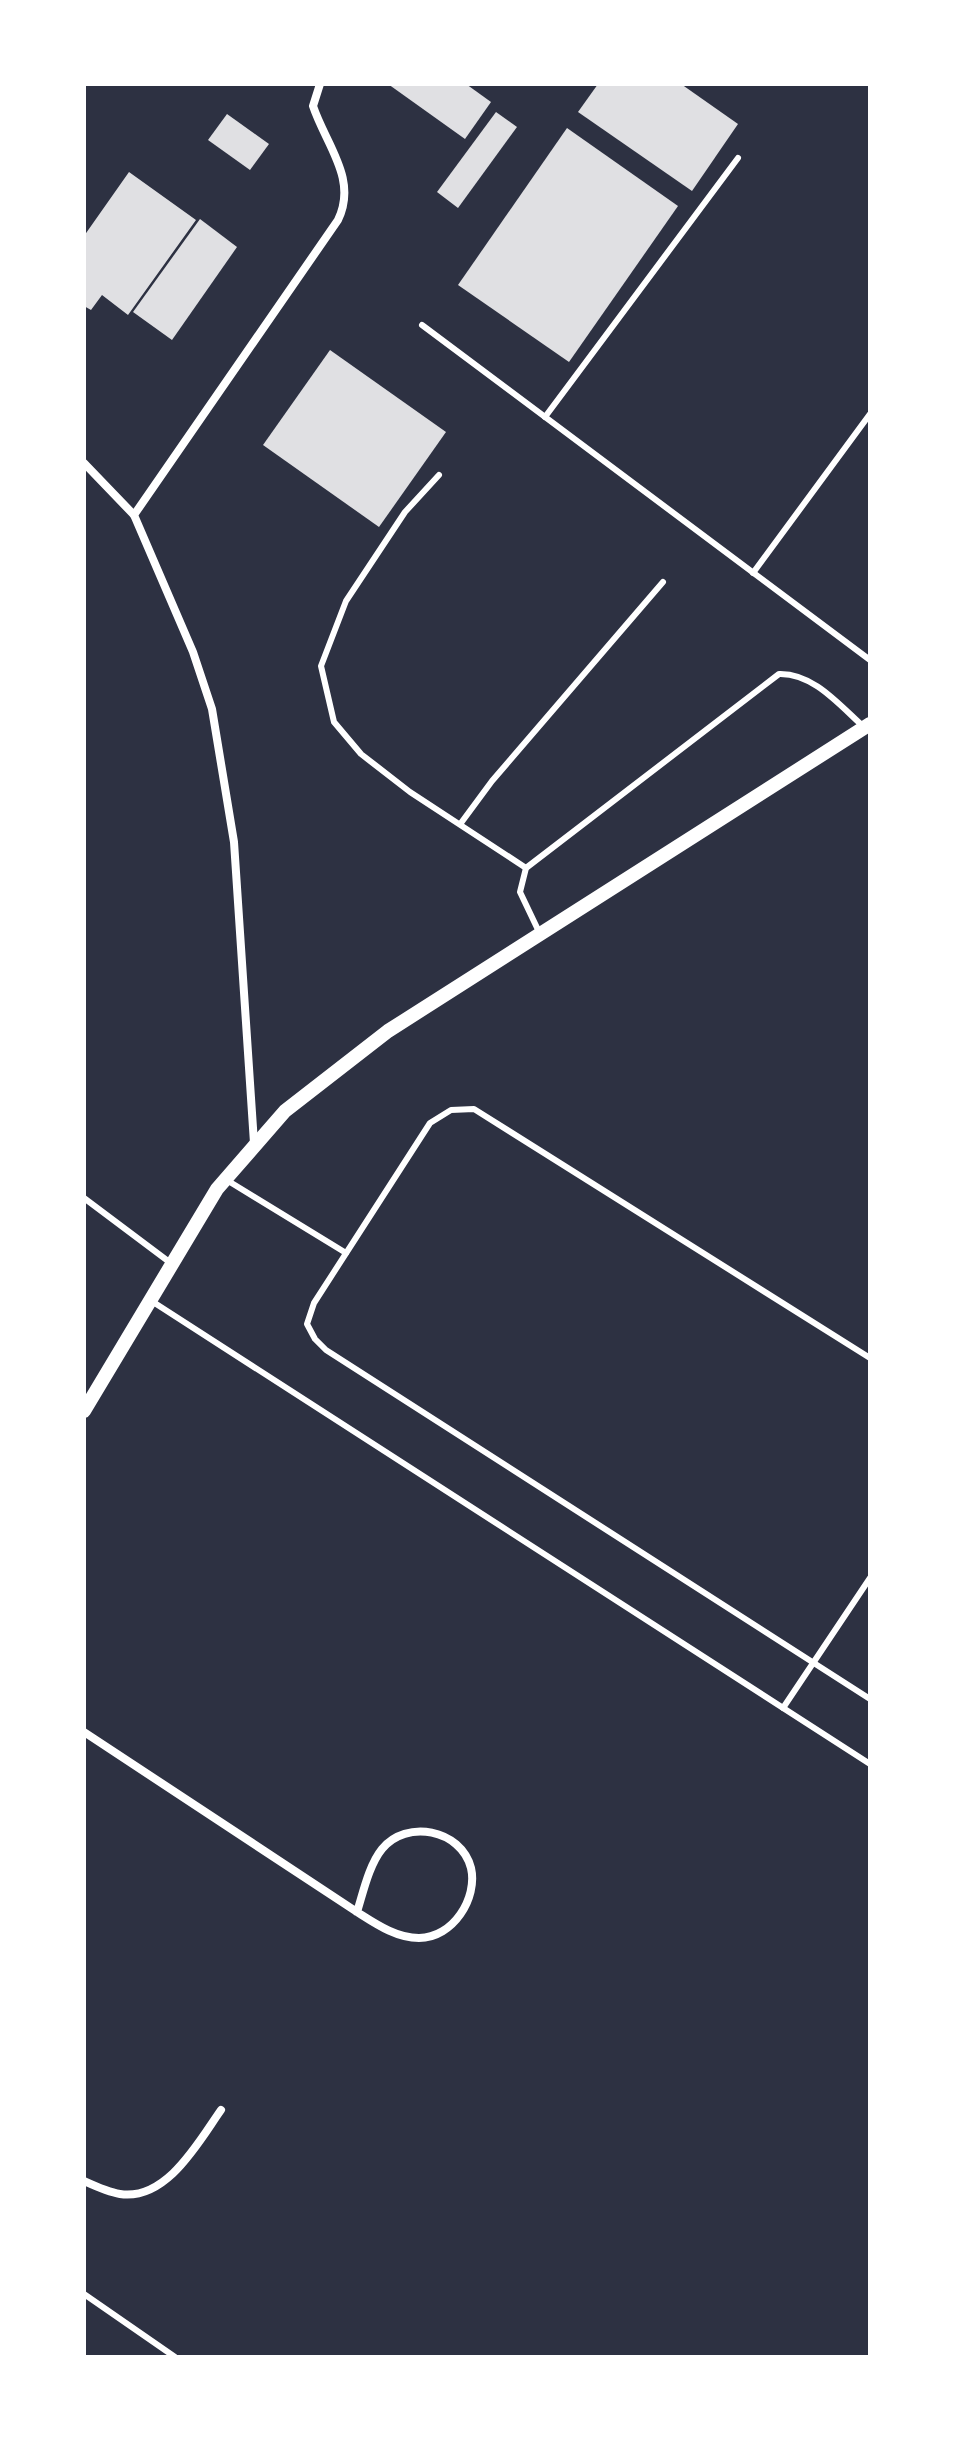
<svg xmlns="http://www.w3.org/2000/svg" width="954" height="2441" viewBox="0 0 954 2441" font-family="'Source Sans 3',sans-serif">
  <style>
    .building { fill: #e0e0e3 }
    .lines { fill: none; stroke-linecap: round; stroke-linejoin: round }
    .service { stroke: #fff; stroke-width: 6 }
    .minor { stroke: #fff; stroke-width: 8 }
    .tertiary { stroke: #fff; stroke-width: 14 }
  </style>
  <rect width="100%" height="100%" fill="#2d3142"/>
  <!-- building -->
  <g class="building">
    <path d="M388,84H466L491,102L465,139Z"/>
    <path d="M598,84H681L738,124L692,191L578,112Z"/>
    <path d="M496,112L517,127L458,208L437,192Z"/>
    <path d="M227,114L269,144L250,170L208,140Z"/>
    <path d="M567,128L678,206L569,362L458,285Z"/>
    <path d="M129,172L196,220L128,315L102,295L91,310L84,306V236Z"/>
    <path d="M200,219L237,247L172,340L133,312Z"/>
    <path d="M330,350L446,432L379,527L263,445Z"/>
  </g>
  <g class="lines">
    <!-- service -->
    <g class="service">
      <path d="M422,325L870,660"/>
      <path d="M545,417L738,158"/>
      <path d="M439,475L405,512L346,601L321,666L334,722L361,754L410,792L526,868"/>
      <path d="M753,573L870,414"/>
      <path d="M461,823L492,781L663,582"/>
      <path d="M540,934L520,892L526,868L779,674C814,673 840,706 865,728"/>
      <path d="M225,1179L346,1253"/>
      <path d="M84,1198L172,1264"/>
      <path d="M150,1300L870,1764"/>
      <path d="M870,1358L474,1109L451,1110L430,1123L314,1303L307,1324L315,1339L326,1350L870,1699"/>
      <path d="M783,1708L870,1578"/>
      <path d="M84,2294L175,2357"/>
    </g>
    <!-- minor -->
    <g class="minor">
      <path d="M84,463L134,515"/>
      <path d="M254,1143L234,842L212,709L193,652L134,515L338,220C358,179 326,145 313,106L320,84"/>
      <path d="M84,1732L357,1912C376,1924 396,1938 419,1938C453,1938 478,1898 471,1868C461,1829 406,1819 382,1849C369,1865 363,1893 357,1912"/>
      <path d="M84,2181C95,2186 108,2192 120,2194C167,2201 199,2141 221,2110"/>
    </g>
    <!-- tertiary -->
    <path class="tertiary" d="M84,1411L217,1189L285,1111L388,1031L870,724"/>
  </g>
  <!-- border -->
  <rect width="954" height="2441" fill="none" stroke="#ffffff" stroke-width="172"/>
</svg>
